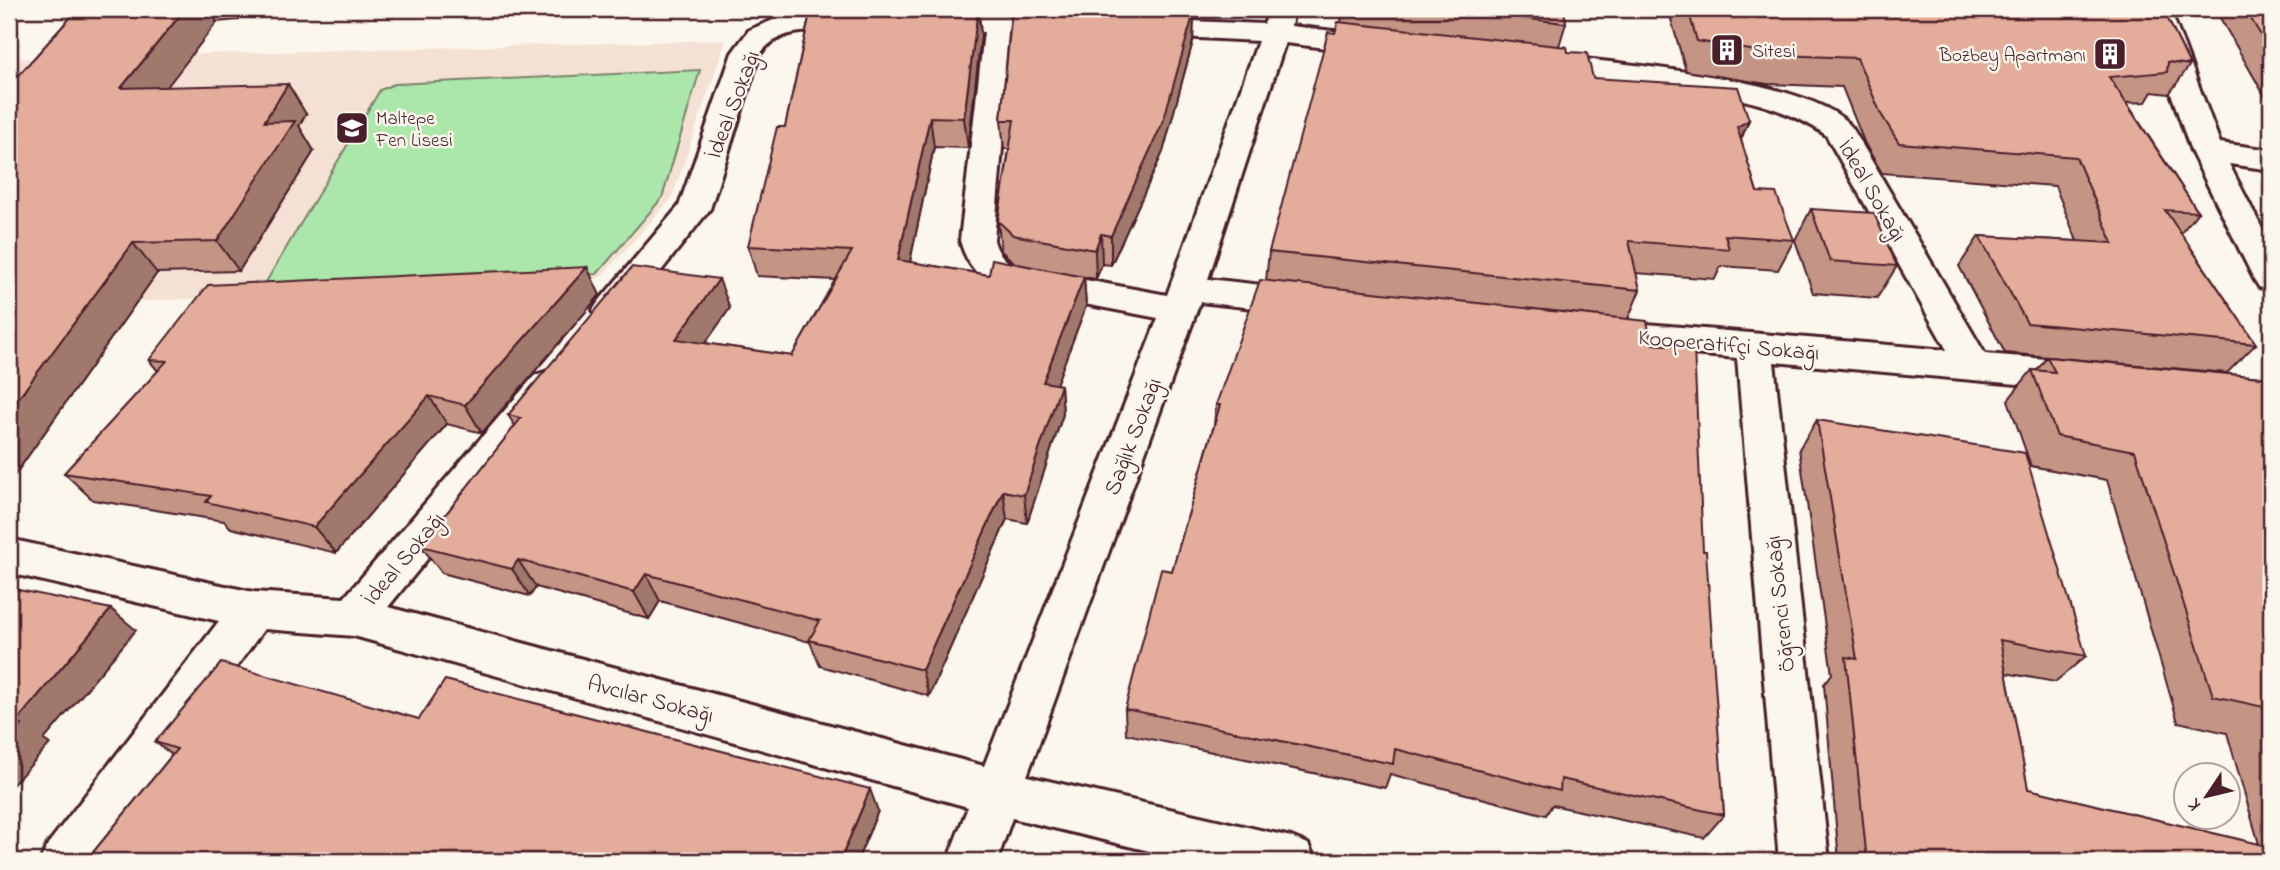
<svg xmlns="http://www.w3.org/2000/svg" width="2280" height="870" viewBox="0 0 2280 870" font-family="'Indie Flower',sans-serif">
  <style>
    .built { fill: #f4e1d4 }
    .green { fill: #abe6ab; stroke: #7a826b; stroke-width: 2 }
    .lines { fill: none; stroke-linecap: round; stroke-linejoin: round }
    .minor-casing { stroke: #4a1f2b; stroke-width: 6 }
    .minor { fill: #fbf7ec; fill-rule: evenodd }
    .wall { fill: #c49585; stroke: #4a1f2b; stroke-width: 2; fill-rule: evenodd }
    .shaded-wall { fill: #a0796c; stroke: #4a1f2b; stroke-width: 2 }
    .building { fill: #e4ad9b; stroke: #4a1f2b; stroke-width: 2 }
    .labels { text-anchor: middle; stroke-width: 5; stroke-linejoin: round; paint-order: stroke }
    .far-poi-label { font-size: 19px; fill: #4a1f2b; stroke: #fbf7ec; text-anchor: start }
    .street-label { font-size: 23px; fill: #4a1f2b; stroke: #fbf7ec }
  </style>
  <rect width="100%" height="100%" fill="#fbf7ec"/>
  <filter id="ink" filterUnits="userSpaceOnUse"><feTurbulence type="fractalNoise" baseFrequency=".0143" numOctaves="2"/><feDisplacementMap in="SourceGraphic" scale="14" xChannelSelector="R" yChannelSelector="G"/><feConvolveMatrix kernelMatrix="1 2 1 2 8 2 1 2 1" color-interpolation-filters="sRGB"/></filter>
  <g filter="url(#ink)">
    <!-- built -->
    <path class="built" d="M726,40L672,198L600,278L9,308V59Z"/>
    <!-- green -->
    <path class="green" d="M700,70L662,198L597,274L263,287L380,90L394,84Z"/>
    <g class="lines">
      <defs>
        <g id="minor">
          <path d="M1270,9H1294L1291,26L1376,36L1386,39L1390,45L1386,51L1376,54L1285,43L1208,279L1307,290L1319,293L1325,302L1319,311L1307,314L1200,302L1027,776L1291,837L1308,844L1316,861H1191L1012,818L997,861H947L968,807L354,636L264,629L95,861H40L48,844L219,621L9,573V539L253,592L344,598L535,375L548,371L561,375L567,385L561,395L388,607L984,766L1158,318L1005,289C981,282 966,264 960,240L984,32L916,29L912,23L916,17L926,15L1062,16L1072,18L1076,24L1072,30L1062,32H1012L994,240C997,253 1004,259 1015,267L1167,295L1258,41L1140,35L1130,33L1126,27L1130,21L1140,19L1264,24Z"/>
          <path d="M2142,9H2170L2220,143L2271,150V170L2229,164L2271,246V291L2259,287L2254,279L2191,151Z"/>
          <path d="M859,15L869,17L873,23L869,29C831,38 787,18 760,54L710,209L623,319L611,322L599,319L593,310L599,301L679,206L732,53L749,30L783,16Z"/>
          <path d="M1541,54C1605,63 1818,77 1853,129L1985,354L2084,362L2097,366L2102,376L2097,386L2084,390L1774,362L1829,861H1779L1737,358L1600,346L1587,342L1582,333L1587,324L1600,320L1947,350L1826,135C1748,79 1622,92 1531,69L1527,63L1531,57Z"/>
        </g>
      </defs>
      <!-- minor casing -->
      <use href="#minor" class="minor-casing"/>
      <!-- minor -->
      <use href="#minor" class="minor"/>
    </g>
    <!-- wall -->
    <g class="wall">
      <path d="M78,9H246L238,20L217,22L166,87L306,114L299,126L314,151L239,271L157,273L9,483V86Z"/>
      <path d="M811,9H1217L1214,15L1200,14L1199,19H1194L1193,41L1163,152L1111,265L1102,264L1096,279L1084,277L1086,306L1056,384L1061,385L1063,414L1027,523L1007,519L929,696L820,666L810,642L660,601L649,619L536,587L530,596L442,573L421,546L515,426L508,415L730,308L705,343L792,356L835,280L757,276L748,246L785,127ZM1011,12L1001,120L1004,149H1009L998,221L1001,251L1015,263L989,275L910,262L934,147L968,148L981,35L979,13Z"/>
      <path d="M1343,9H1564L1566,23L1559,46L1568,52L1593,78L1749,120L1741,140L1757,192L1794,240L1778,270L1721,266L1715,279L1636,273L1640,290L1628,319L1652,344L1703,551L1724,815L1704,838L1552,805L1546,815L1390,774L1385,788L1126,734L1125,709L1172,571L1214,425L1216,405L1266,281L1269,252L1341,22Z"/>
      <path d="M1668,9H2163L2190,65L2169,94L2152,92L2146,102L2127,103L2198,212L2181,233L2256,344L2227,373L2005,353L1959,266L1979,236L2077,241L2055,186L1882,173L1865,144L1842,87L1767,84L1686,71Z"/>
      <path d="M2215,9H2271V107Z"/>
      <path d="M1811,209L1897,266L1877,298L1813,293L1795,240Z"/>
      <path d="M600,295L482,433L447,424L336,553L231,528L224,521L93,500L64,473L158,371L149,360Z"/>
      <path d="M2047,357L2271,378V861H1839L1824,684L1832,674L1799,449L1817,420L2086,656L2055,682L2006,673L2028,789L2259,844L2227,733L2178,722L2107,480L2031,466L2008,400L2032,370H2037Z"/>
      <path d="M419,719L878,811L857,861H86L172,755L155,742Z"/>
    </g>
    <!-- shaded-wall -->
    <g class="shaded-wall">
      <path d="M185,9H208L217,22L143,118L121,88Z"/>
      <path d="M231,9H246L238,20Z"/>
      <path d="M978,9L981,35L968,148L964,118Z"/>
      <path d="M1194,12L1193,41L1163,152L1111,265V236Z"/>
      <path d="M288,84L306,114L299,126L314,151L239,271L217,241L264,122Z"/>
      <path d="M930,117L934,147L904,290L898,260Z"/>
      <path d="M1749,120L1736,150L1737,127Z"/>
      <path d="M1101,234L1102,264L1096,279L1095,250Z"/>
      <path d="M133,243L157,273L9,483V411Z"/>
      <path d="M587,267L600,295L482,433L465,405Z"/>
      <path d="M1084,277L1086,306L1046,411L1043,382Z"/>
      <path d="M719,279L730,308L688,368L676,339Z"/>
      <path d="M1061,385L1063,414L1027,523L1024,495Z"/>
      <path d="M429,396L447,424L336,553L314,527Z"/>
      <path d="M1003,491L1007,519L929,696L922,670Z"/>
      <path d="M518,560L536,587L530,596L512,569Z"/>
      <path d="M646,574L660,601L649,619L634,592Z"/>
      <path d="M111,609L136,630L44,740L50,744L9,789V739L15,723Z"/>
      <path d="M870,789L878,811L857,861H840Z"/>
    </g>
    <!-- building -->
    <g class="building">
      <path d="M78,9H185L121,88L288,84L264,122L295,121L217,241L133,243L9,411V86Z"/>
      <path d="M811,9H978L964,118L930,117L898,260L989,275L992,259L1084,277L1043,382L1061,385L1024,495L1003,491L922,670L809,640L820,621L646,574L634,592L518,560L512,569L421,546L521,418L508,415L632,267L719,279L676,339L792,356L852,251L748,246L777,127H785Z"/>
      <path d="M1012,9H1114L1194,12L1163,122L1111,236L1101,234L1095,250L1013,235L998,221L1014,120H1001Z"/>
      <path d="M1439,9H1564L1566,23Z"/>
      <path d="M1688,9H2163L2190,65L2168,62L2167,72L2109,77L2198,212L2165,210L2256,344L2027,323L1979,236L2113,243L2076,157L1899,143L1881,114L1857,58L1780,55L1697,41Z"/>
      <path d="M2245,9H2271V52Z"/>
      <path d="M1338,22L1567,47L1568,52L1587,53L1593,78L1738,87L1749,120L1737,127L1757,192L1776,193L1794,240L1725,235L1729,249L1629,241L1640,290L1269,252L1328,32L1335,33Z"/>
      <path d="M1811,209L1874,213L1897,266L1830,261Z"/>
      <path d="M587,267L465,405L429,396L314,527L206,502L211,496L64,473L167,361L149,360L208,285Z"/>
      <path d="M1260,280L1647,321L1652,344L1694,347L1703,551H1706L1724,815L1561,779L1560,791L1395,749L1393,764L1125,709L1161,569L1172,571L1220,405H1216Z"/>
      <path d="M2047,357L2271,378V729L2264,707L2213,696L2135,451L2057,436L2032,370L2055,372Z"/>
      <path d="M1817,420L2025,453L2086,656L2000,640L2028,789L2271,847V861H1867L1846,657L1857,659Z"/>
      <path d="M9,588L111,609L15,723L22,725L9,739Z"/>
      <path d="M221,663L419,719L445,680L870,789L840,861H86L177,749L155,742Z"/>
      <path d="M1065,854L1095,861H1063Z"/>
    </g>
  </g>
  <!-- icons -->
  <defs>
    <symbol id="building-square" viewBox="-11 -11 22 22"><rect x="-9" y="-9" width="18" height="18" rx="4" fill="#4a1f2b" stroke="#fbf7ec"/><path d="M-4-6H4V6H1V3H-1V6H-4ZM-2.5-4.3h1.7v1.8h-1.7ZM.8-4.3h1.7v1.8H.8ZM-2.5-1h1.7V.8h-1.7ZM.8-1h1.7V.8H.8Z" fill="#fff"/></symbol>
    <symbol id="school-square" viewBox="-11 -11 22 22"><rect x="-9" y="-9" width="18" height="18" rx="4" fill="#4a1f2b" stroke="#fbf7ec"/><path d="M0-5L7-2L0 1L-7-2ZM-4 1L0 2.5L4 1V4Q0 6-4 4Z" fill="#fff"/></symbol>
  </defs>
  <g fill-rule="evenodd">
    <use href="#building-square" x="1708" y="31" width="38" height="38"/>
    <use href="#building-square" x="2091" y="35" width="38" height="38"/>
    <use href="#school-square" x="333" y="109" width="38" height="38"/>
  </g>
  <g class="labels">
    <!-- far-poi labels -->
    <g class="far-poi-label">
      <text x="1752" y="57">Sitesi</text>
      <text x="2086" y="61" text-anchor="end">Bozbey Apartmanı</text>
      <text x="376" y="124">Maltepe<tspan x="376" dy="22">Fen Lisesi</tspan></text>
    </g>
    <!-- street labels -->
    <g class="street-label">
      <text transform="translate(732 104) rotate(-69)" y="8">İdeal Sokağı</text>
      <text transform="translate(1873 190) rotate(60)" y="8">İdeal Sokağı</text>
      <text transform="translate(1729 344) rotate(5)" y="8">Kooperatifçi Sokağı</text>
      <text transform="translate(1132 436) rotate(-69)" y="8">Sağlık Sokağı</text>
      <text transform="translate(403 558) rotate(-50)" y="8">İdeal Sokağı</text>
      <text transform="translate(1779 604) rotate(-96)" y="8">Öğrenci Sokağı</text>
      <text transform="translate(651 698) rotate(15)" y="8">Avcılar Sokağı</text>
    </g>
  </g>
  <!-- margin -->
  <rect width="2280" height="870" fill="none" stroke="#fbf7ec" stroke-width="35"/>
  <rect x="18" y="18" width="2245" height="835" fill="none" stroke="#4a1f2b" stroke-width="2.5" filter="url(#ink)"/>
  <!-- north arrow -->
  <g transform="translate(2207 796) rotate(235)"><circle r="33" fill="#fbf7ec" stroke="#b4a19f" stroke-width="2"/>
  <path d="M0-5L12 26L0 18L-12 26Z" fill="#4a1f2b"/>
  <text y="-10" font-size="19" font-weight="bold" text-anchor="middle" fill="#4a1f2b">K</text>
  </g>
</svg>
